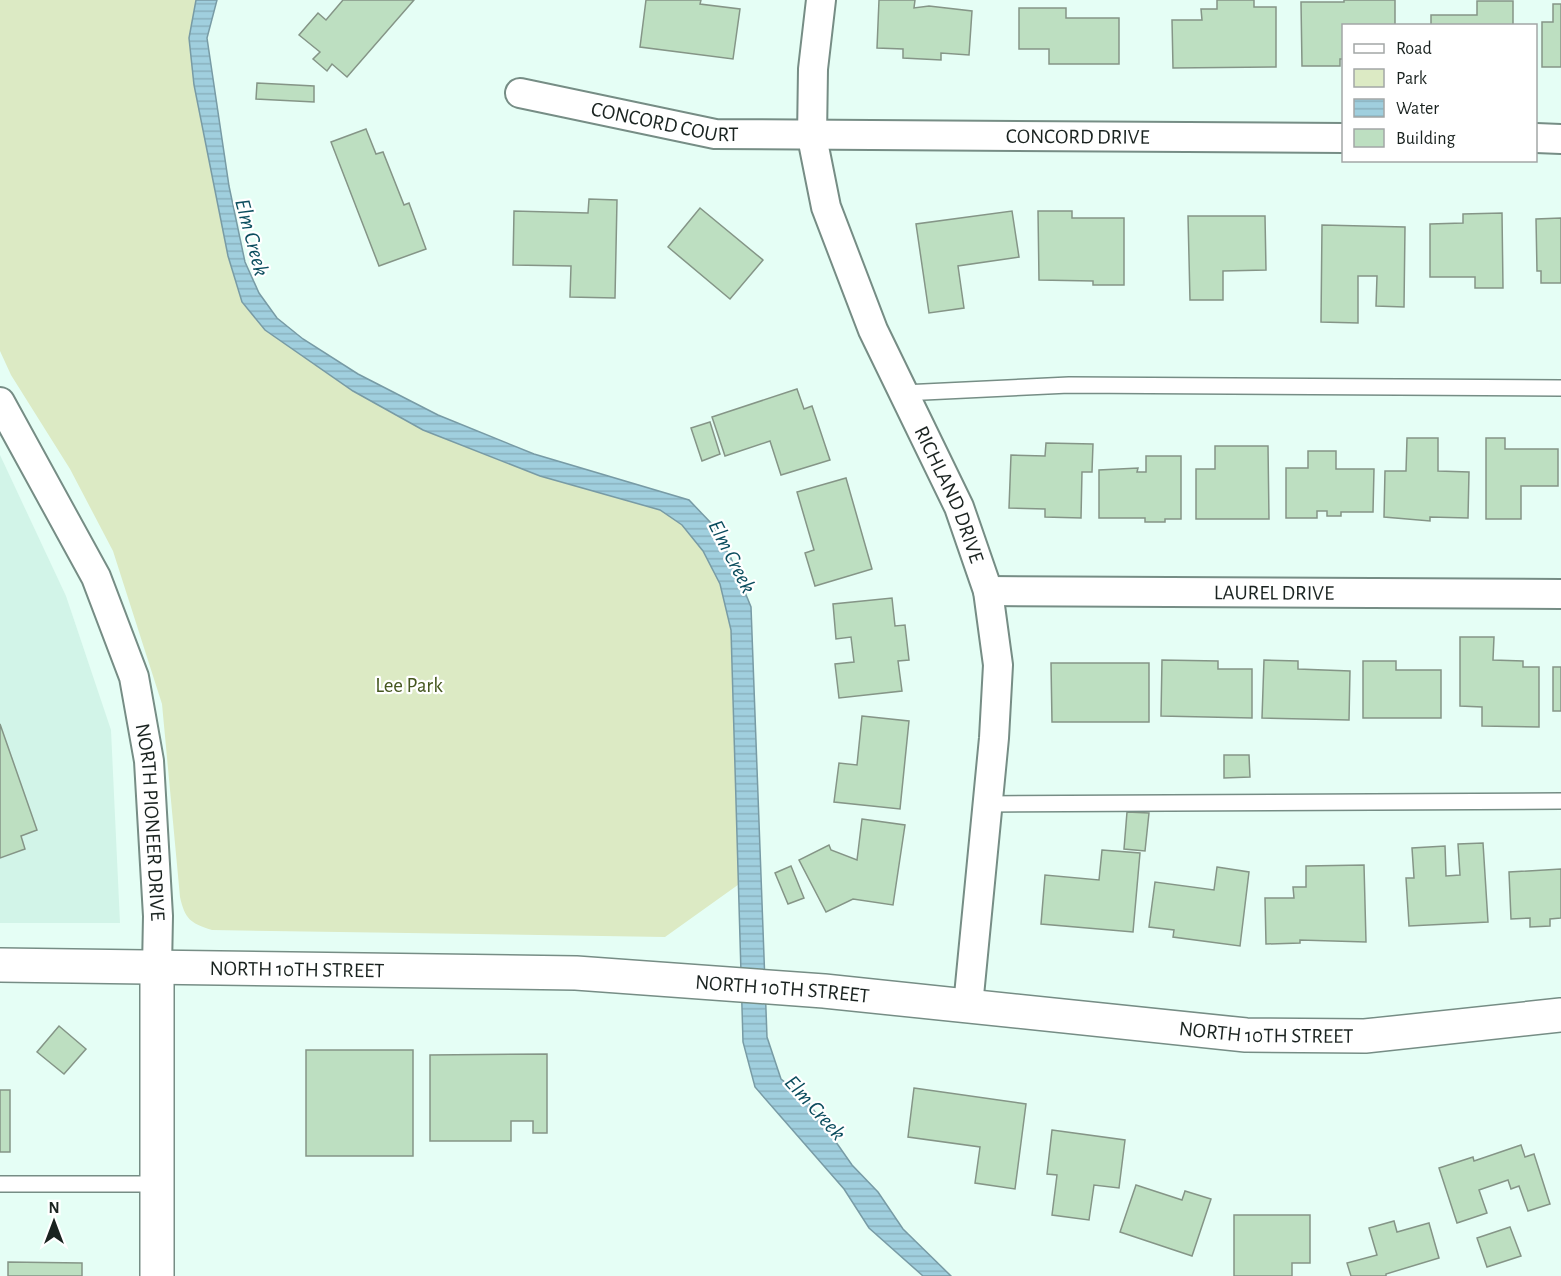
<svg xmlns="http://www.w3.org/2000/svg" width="1561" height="1276" viewBox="0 0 1561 1276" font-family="'Alegreya Sans',sans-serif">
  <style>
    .built { fill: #d2f4e8 }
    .park { fill: #dceac4 }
    .water { fill: url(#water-rules); stroke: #789ba5; stroke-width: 1.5 }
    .building { fill: #bddfc1; stroke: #859587; stroke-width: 1.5 }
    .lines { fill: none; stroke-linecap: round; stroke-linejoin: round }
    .service-casing { stroke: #768d85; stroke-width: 18 }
    .minor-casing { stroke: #768d85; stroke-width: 32 }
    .tertiary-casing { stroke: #768d85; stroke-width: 36 }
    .secondary-casing { stroke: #768d85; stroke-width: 36 }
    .service { stroke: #fff; stroke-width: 15 }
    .minor { stroke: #fff; stroke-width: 28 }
    .tertiary { stroke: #fff; stroke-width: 33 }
    .secondary { stroke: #fff; stroke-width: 33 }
    .labels { text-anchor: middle; stroke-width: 4.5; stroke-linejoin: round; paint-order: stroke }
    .street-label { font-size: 21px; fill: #1a2320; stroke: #fff }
    .park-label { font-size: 21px; fill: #45571f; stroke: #fff }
    .water-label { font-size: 22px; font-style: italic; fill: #0a4c5d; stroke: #fff }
  </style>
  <defs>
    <pattern id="water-rules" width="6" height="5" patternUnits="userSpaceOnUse" patternTransform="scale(1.5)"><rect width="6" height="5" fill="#a0cfde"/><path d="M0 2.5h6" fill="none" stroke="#89b1be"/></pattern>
  </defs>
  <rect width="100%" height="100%" fill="#e5fef5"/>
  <!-- built -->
  <path class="built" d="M0,455L66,596L111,730L120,923H0Z"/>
  <!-- park -->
  <path class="park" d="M0,0H202L194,41L242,287L269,328L378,401L667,509L692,526L724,583L733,613L742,882L665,937L212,930C190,923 185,919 180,897L162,704L113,551L70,469L11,375L0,351Z"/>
  <!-- water -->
  <path class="water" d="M196,0H217L207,38L229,186L245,262L259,293L277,318L303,339L358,374L438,415L534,454L689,500L711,523L731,558L751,607L767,1037L781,1079L806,1099L852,1165L878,1192L903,1229L951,1276H923L869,1228L844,1189L755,1087L743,1042L731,630L720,584L703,551L682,525L660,510L540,476L423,430L353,391L265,330L242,302L228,256L194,85L189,38Z"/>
  <!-- building -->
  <g class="building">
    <path d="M343,0H414L347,77L332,64L327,71L313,59L320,52L299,35L318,13L326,20Z"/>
    <path d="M646,0H701L700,4L740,9L733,59L640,47Z"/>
    <path d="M879,0H915L914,8L929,6L972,11L969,55L941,53V60L903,58V49L877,48Z"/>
    <path d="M1217,0H1254V7H1276V67L1173,68L1172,20H1202L1201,9H1217Z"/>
    <path d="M1344,0H1395V26H1344V59H1340V66H1302L1301,2H1344Z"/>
    <path d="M1477,1H1513V26H1431V15H1477Z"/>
    <path d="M1553,4H1561V67H1542V22H1553Z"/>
    <path d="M1019,8H1066V18H1119V64H1049V49H1019Z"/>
    <path d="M257,83L314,86V102L256,99Z"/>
    <path d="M366,129L376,154L383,152L404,205L409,203L426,249L379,266L331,142Z"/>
    <path d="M589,199L617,200L615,298L570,297L571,266L513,265L514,211L588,213Z"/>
    <path d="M700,208L763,260L730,299L668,247Z"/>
    <path d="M1012,211L1019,257L958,266L964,308L929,313L916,224Z"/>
    <path d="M1038,211H1072V218H1124V285H1093V281L1039,280Z"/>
    <path d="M1502,213L1503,288H1475V277H1430V224L1463,223V214Z"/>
    <path d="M1188,216H1265L1266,270L1223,271V300H1190Z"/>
    <path d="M1561,218V283H1541V271H1537L1536,219Z"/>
    <path d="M1322,225L1405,227L1404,307L1376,306L1377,276H1358V323L1321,322Z"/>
    <path d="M797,389L804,409L812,406L830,460L781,475L770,441L725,456L712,417Z"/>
    <path d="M710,422L720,454L702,461L691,428Z"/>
    <path d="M1407,438H1438V471L1469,472L1468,518L1430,517V521L1384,517L1385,471H1406Z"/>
    <path d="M1486,438H1505V449H1558V486H1521V519H1486Z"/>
    <path d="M1046,443L1093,444L1092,472H1082L1081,518L1045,517V509L1009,508L1011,455L1045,456Z"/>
    <path d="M1215,446H1268L1269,519H1196V469H1215Z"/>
    <path d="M1308,451H1336V469H1374L1373,512H1341V516H1327V511H1317V518H1286V468H1308Z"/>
    <path d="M1146,456H1181V519H1165V522H1145V518H1099V470L1138,468L1137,472H1146Z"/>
    <path d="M846,478L872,569L815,586L805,553L814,550L797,492Z"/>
    <path d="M892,598L895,626L905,625L909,660L898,661L902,691L839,698L835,664L854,662L851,637L836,639L833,604Z"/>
    <path d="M1460,637H1494L1493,660L1523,661V667H1539V727L1482,726V707L1460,706Z"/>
    <path d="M1162,660L1218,661V669H1252V718L1161,716Z"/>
    <path d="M1264,660L1298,661V669L1350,671L1349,720L1262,718Z"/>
    <path d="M1363,661H1396V670H1441V718H1363Z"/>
    <path d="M1051,663H1149V722H1052Z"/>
    <rect x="1553" y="667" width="8" height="44"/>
    <path d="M862,716L909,721L900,809L834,802L839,763L857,765Z"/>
    <path d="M0,724L37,830L21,836L25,849L0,858Z"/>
    <path d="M1224,755H1249L1250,777L1224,778Z"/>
    <path d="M1127,812L1149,813L1145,851L1124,849Z"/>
    <path d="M862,819L905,825L893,905L853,899L826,912L799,860L829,845L831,850L857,860Z"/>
    <path d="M1483,843L1488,922L1409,926L1406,878H1414L1412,848L1445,846L1446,876L1460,875L1458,844Z"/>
    <path d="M1102,850L1140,853L1133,932L1041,924L1045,875L1099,880Z"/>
    <path d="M1364,865L1366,942L1300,940V943L1266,944L1265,898H1294L1293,887H1306V866Z"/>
    <path d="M791,866L804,898L788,904L775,873Z"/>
    <path d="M1217,867L1249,872L1240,946L1173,937L1174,930L1149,927L1155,882L1214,890Z"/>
    <path d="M1561,869V918L1550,919V926L1530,927V918L1511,919L1509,872Z"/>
    <path d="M59,1026L86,1049L64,1074L37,1052Z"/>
    <rect x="306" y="1050" width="107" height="106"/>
    <path d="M547,1054V1133H533V1121H511V1141H430V1055Z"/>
    <path d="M914,1088L1026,1104L1015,1189L975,1183L980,1147L908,1137Z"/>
    <rect x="0" y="1090" width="10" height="62"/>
    <path d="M1052,1130L1125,1140L1119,1188L1094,1185L1089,1220L1052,1215L1057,1175L1047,1174Z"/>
    <path d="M1521,1145L1525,1157L1534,1154L1550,1204L1528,1211L1519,1186L1511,1189L1508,1180L1479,1190L1487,1213L1457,1223L1439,1168L1473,1157L1474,1161Z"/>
    <path d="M1136,1185L1182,1200L1185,1191L1211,1199L1192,1256L1120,1232Z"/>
    <path d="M1234,1215H1310V1263H1292V1276H1234Z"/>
    <path d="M1394,1221L1397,1232L1429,1223L1439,1258L1386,1274V1276H1351L1347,1263L1377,1255L1369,1228Z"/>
    <path d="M1510,1227L1521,1256L1487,1267L1477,1238Z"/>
    <path d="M8,1262L82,1263V1276H8Z"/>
  </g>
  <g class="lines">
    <defs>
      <g id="service">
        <path d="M903,393L1069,385L1561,388"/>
        <path d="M988,804L1561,801"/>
        <path d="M0,1184H155"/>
      </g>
      <g id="minor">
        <path id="s1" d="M821,0L813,69L812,137L826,207L873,330L959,507L988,591L998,665L994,738L968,1006"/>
        <path id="s2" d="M520,93L715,134L1344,138"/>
        <path d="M1536,138L1561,139"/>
        <path id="s3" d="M0,402L96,577L134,677L149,761L158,916L157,968"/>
        <path id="s4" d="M988,591L1561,594"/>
      </g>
      <path id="tertiary" d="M157,968V1276"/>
      <g id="secondary">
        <path id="s5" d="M0,965L576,973L824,991L1246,1035L1365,1036L1561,1015"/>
      </g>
    </defs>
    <!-- service casing -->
    <use href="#service" class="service-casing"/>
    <!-- minor casing -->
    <use href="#minor" class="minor-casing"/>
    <!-- tertiary casing -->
    <use href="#tertiary" class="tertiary-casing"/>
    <!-- secondary casing -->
    <use href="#secondary" class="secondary-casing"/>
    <!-- service -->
    <use href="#service" class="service"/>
    <!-- minor -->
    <use href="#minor" class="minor"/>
    <!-- tertiary -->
    <use href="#tertiary" class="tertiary"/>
    <!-- secondary -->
    <use href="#secondary" class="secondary"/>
  </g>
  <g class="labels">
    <!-- street labels -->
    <g class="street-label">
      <text dy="7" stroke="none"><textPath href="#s2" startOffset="148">CONCORD COURT</textPath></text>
      <text dy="7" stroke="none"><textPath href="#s2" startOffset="562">CONCORD DRIVE</textPath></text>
      <text dy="7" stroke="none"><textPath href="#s1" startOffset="522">RICHLAND DRIVE</textPath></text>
      <text dy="7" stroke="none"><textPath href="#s4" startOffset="286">LAUREL DRIVE</textPath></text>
      <text dy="7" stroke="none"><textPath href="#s3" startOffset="453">NORTH PIONEER DRIVE</textPath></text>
      <text dy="7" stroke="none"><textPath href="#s5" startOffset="297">NORTH 10TH STREET</textPath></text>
      <text dy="7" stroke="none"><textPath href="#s5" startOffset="783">NORTH 10TH STREET</textPath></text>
      <text dy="7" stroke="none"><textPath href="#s5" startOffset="1269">NORTH 10TH STREET</textPath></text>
    </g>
    <!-- park labels -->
    <g class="park-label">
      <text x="409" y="692">Lee Park</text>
    </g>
    <!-- water labels -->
    <g class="water-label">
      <text transform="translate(253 237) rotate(75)" y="8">Elm Creek</text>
      <text transform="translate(733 556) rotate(63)" y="8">Elm Creek</text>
      <text transform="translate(816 1107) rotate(48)" y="8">Elm Creek</text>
    </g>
  </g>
  <!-- legend -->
  <rect x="1342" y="24" width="195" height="138" fill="#ffffff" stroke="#a3a7a6" stroke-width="1.5"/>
  <rect x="1354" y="44" width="30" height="9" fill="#ffffff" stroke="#a3a7a6" stroke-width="1.5"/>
  <text x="1396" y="54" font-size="18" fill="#1a2320">Road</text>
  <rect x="1354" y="69" width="30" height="18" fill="#dceac4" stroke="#a3a7a6" stroke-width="1.5"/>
  <text x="1396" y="84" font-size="18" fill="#1a2320">Park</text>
  <rect x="1354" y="99" width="30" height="18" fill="url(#water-rules)" stroke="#a3a7a6" stroke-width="1.5"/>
  <text x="1396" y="114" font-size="18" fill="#1a2320">Water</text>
  <rect x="1354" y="129" width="30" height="18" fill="#bddfc1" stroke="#a3a7a6" stroke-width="1.5"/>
  <text x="1396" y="144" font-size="18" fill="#1a2320">Building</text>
  <!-- north arrow -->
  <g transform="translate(54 1222)" stroke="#ffffff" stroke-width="4.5" paint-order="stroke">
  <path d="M0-4.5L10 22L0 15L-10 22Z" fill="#1a2320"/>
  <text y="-9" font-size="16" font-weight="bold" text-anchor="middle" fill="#1a2320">N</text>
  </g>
</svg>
